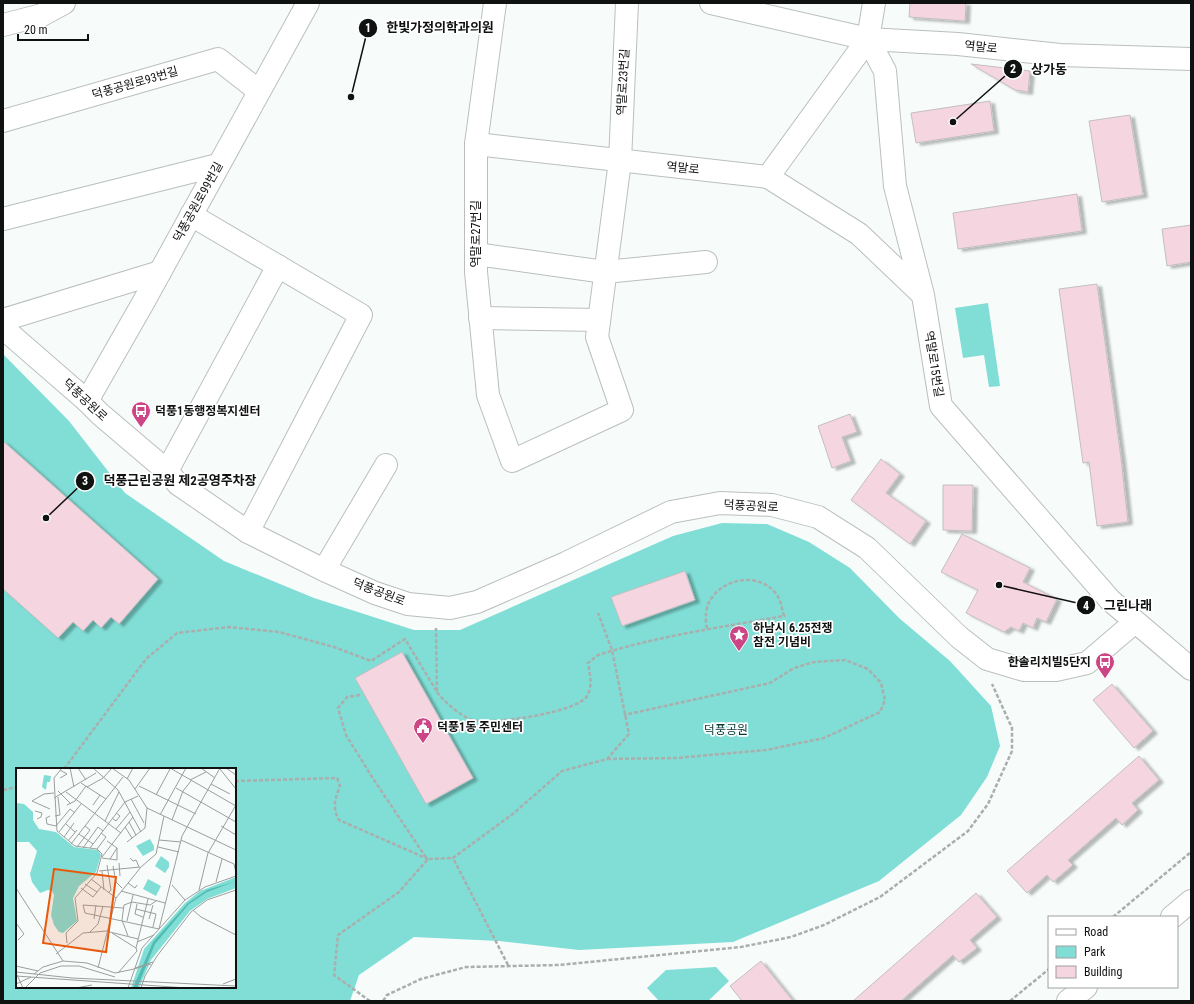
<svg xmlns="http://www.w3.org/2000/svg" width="1194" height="1004" viewBox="0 0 1194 1004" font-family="'Roboto Condensed','Noto Sans KR',sans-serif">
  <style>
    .green { fill: #80ded6; fill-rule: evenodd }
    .building { fill: #f5d5e0; stroke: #c3bec0; filter: url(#shadow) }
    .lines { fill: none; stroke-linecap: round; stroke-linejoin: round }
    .minor-casing { stroke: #babfbe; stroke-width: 24 }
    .secondary-casing { stroke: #babfbe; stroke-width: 24 }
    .path { stroke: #aaaead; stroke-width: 2.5; stroke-dasharray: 4 2; stroke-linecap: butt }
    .minor { stroke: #fff; stroke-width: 22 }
    .secondary { stroke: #fff; stroke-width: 22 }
    .labels { text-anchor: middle; stroke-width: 3.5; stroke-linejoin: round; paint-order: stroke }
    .street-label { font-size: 12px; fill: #101111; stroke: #fff }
    .poi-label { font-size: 12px; font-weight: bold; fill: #101111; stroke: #fff; text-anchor: start }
    .park-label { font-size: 12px; fill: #053935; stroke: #fff }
    .inset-road { fill: none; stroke: #9b9e9d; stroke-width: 1 }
    .view { fill: #e8590c; fill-opacity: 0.15; stroke: #e8590c; stroke-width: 2 }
    .inset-edge { fill: none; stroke: #101111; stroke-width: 2 }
    .leader { fill: none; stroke: #101111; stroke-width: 1.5 }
    .callout-dot { fill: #101111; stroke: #fff; stroke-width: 1.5 }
    .mark-label { font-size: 12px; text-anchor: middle; font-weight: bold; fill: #fff }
    .callout-label { font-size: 13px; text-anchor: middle; font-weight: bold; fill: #101111; stroke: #fff; stroke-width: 3.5; stroke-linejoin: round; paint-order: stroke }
  </style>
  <defs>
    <filter id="shadow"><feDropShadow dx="4.5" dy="2.5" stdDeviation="1" flood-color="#0004"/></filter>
  </defs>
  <rect width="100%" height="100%" fill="#f7fcfb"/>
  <!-- green -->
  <g class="green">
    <path d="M988,303L1000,386L989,387L984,355L963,358L955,308Z"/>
    <path d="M3,354L69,421L125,493L224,561L314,598L414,630H460L673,536L722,523L767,524L809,542L850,568L899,618L950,661L991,706L1000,746L987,777L961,815L879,881L733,942L579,950L499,941L414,937L359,975L350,1001H3ZM17,769H235V987H17Z"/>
    <path d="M716,967L729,981L708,1001H659L647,988L666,970Z"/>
  </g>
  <!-- building -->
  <g class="building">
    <path d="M910,3H966L965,21L909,17Z"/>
    <path d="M971,64L1030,71L1028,92L1015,90Z"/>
    <path d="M990,101L994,131L916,143L911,113Z"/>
    <path d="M1130,115L1143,195L1102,202L1089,121Z"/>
    <path d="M1077,194L1082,231L958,249L953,213Z"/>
    <path d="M1191,225V262L1167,266L1162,229Z"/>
    <path d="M1097,284L1121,458L1128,522L1097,526L1089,462L1083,463L1059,289Z"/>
    <path d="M850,414L857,432L842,437L851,461L832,468L818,426Z"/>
    <path d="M3,441L158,579L119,624L111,617L101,628L93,620L83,631L73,622L58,638L3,589Z"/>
    <path d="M881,459L900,474L886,493L926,521L910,544L851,500Z"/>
    <path d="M943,485H973L972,531L943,530Z"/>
    <path d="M962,534L1030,568L1023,582L1057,599L1046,622L1037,618L1033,628L1023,623L1019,631L1011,627L1004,632L966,613L978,590L941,572Z"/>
    <path d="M685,571L695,600L622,626L611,597Z"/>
    <path d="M402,652L473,778L426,804L355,678Z"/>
    <path d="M1112,684L1153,731L1134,748L1093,700Z"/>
    <path d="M1139,756L1159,780L1132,803L1138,810L1122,825L1116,818L1068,860L1073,865L1053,882L1047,875L1027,893L1007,871Z"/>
    <path d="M976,893L997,917L970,940L977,948L959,962L953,955L901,1001H853Z"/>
    <path d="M761,961L793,1001H742L730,986Z"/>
  </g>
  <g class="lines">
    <defs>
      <g id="minor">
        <path d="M495,3L476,144V272L488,395L512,461L622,410L597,337L620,161L627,3"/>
        <path d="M711,3L868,39L958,44L1060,55L1191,59"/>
        <path d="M3,25L42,15L64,3"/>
        <path d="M868,39L885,71L895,186L923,295L941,406L1110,600L1191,669"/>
        <path d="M3,121L218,59L259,91"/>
        <path d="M476,144L768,177L859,234L922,294"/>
        <path d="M768,177L868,39L874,3"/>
        <path d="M191,215L361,315L248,532"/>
        <path d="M3,219L218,165"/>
        <path d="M476,254L605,272L706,262"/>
        <path d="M480,318L599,320"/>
        <path d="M3,320L160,272"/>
        <path d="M3,328L87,401L100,414L167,471L178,484L248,532L324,570L375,593L408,604L450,608L477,602L566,563L671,512L720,503L772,505L818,517L867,548L959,637L987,659L1024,670H1056L1087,663L1135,622"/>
        <path d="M87,401L143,303L308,3"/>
        <path d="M167,471L278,266"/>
        <path d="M324,570L386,465"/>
      </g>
      <g id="secondary">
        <path d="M1172,917L1191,901"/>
        <path d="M1068,1001L1086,987"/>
      </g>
    </defs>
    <!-- minor casing -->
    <use href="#minor" class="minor-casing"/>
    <!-- secondary casing -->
    <use href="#secondary" class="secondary-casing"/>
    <!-- path -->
    <g class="path">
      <path d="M437,692C443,701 462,717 472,720C490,725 577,713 587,696C593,685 590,675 588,663L598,655C658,636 722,627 784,616C782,609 781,601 777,595C759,569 715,579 707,608C705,616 706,623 707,630"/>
      <path d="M360,695L347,697L338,708L346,735L372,777L427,859"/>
      <path d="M607,759L676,758L766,750L824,738L880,712L885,700L881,683L868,669L845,660L814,662L794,668L770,683L624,715"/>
      <path d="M64,769L146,659L177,633L229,627L279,632L334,647L371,661L405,639L437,692L436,628"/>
      <path d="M235,781L337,778L340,786C335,798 332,808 339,820L428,859"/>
      <path d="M3,790L17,787"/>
      <path d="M1113,917L1191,852"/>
      <path d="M508,965L453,858L514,813L562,771L607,759L629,734L612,650L598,613"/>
      <path d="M370,1001L334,975L338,935L399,892L428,859L453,858"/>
      <path d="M383,1001L387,995L421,979L466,967L559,965L741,947L791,937L824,925L880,897L968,831L988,804L1012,751V728L992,684"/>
      <path d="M1010,1001L1049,969"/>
    </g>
    <!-- minor -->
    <use href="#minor" class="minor"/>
    <!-- secondary -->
    <use href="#secondary" class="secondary"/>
  </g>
  <!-- icons -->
  <defs>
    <symbol id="bus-pin" viewBox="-11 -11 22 30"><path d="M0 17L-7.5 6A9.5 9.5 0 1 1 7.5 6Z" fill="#cc4584" stroke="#fff"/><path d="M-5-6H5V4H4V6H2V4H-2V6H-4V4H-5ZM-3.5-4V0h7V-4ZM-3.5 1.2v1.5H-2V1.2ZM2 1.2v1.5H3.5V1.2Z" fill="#fff"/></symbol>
    <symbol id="sight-pin" viewBox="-11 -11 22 30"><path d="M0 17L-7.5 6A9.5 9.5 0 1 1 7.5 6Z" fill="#cc4584" stroke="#fff"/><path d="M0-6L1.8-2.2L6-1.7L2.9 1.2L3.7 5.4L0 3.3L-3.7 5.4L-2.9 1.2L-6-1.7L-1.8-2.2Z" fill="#fff"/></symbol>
    <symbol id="civic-pin" viewBox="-11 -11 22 30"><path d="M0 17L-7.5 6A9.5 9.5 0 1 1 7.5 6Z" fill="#cc4584" stroke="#fff"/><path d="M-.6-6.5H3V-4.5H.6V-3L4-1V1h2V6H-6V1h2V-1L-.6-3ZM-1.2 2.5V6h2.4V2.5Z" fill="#fff"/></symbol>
  </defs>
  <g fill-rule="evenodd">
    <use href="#bus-pin" x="130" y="400" width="22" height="30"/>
    <use href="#sight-pin" x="728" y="624" width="22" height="30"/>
    <use href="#bus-pin" x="1094" y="651" width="22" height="30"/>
    <use href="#civic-pin" x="412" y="716" width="22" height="30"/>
  </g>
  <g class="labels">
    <!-- street labels -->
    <g class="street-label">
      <text transform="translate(981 47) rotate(6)" y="4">역말로</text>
      <text transform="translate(623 82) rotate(-87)" y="4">역말로23번길</text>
      <text transform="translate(135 83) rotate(-16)" y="4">덕풍공원로93번길</text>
      <text transform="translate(683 168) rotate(6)" y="4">역말로</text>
      <text transform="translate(198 202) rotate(-61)" y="4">덕풍공원로99번길</text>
      <text transform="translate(476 234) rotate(-90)" y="4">역말로27번길</text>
      <text transform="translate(934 364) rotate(81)" y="4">역말로15번길</text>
      <text transform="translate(85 400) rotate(43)" y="4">덕풍공원로</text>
      <text transform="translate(751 506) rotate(3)" y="4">덕풍공원로</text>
      <text transform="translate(379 592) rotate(21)" y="4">덕풍공원로</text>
    </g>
    <!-- poi labels -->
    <g class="poi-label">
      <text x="155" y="415">덕풍1동행정복지센터</text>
      <text x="753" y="632">하남시 6.25전쟁<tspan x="753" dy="14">참전 기념비</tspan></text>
      <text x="1091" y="666" text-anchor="end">한솔리치빌5단지</text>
      <text x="437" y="731">덕풍1동 주민센터</text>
    </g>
    <!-- park labels -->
    <g class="park-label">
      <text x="726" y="734">덕풍공원</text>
    </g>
  </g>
  <!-- overview -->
  <g transform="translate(16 768)">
    <rect width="220" height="220" fill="#f7fcfb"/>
    <path d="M28,7L35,8L34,14H31L30,22L26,19ZM0,35L8,36L17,44V52L23,61L40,64L58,79L82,82L85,87L80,104L63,118L57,130L61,153L47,165L43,164L38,157L35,147L38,127L36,123L32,122L24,125L16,114L14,106L21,83L13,74H0ZM134,71L138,78V82L127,88L120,78ZM145,88L153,94V99L149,105L139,98ZM220,109V120L191,131L174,143L135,192L123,220H115L128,181L169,135L184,123ZM132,111L145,118L140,128L127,121Z" fill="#80ded6"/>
    <path d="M220,113L191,124L173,136L139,176L121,220H117L137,174L172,135L191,122Z" fill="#52bbb2"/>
    <path class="inset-road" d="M46,0L38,10L41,63L59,78L81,81L86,86L81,105L59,130L62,153L50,165L51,175M54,0L58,19M62,0L70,12M77,0L102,22L125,64M96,0L113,12L131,40L220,82M154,0L220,38M185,0L199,10M210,0L220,7M204,1L220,21M44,10L51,6L44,2M111,11L117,0M174,12L190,4M65,15L90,31M195,16L214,26M123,18L180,46M71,19L87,10L96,0M160,20L220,54M119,21L134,0M42,23L55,36M50,24L105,65M140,27L154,1M38,30L80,5M115,31L128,55M51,37L59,33L70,18M77,37L84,27M34,41L16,33L28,26L38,25M19,43L26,45L25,49L21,51M144,47L170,0M34,48L30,50L31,56L40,58L54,41L59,45M39,48L44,47L42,29M96,50L100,53L104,48L100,45M156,52L167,23L175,13M89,53L103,24M113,54L120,67M50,56L59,64M205,58L220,67M109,59L116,70M100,61L114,44M43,64L65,36M63,66L77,76M48,69L58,55M143,72L165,74M165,72L218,96L220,105M52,73L61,62M91,73L101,80M111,74L129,60L131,40M55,76L107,9M61,79L74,62L69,58M142,79L163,84M67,80L82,59L87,63M74,80L109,34L122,28M81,81L90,69L85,65M86,89L117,49M86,90L101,92V80M114,90L117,93L120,92L123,99M94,91L101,80M103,95L104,108M91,97L95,122L92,125M97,98L100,114L106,120M83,103L124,99M86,103L88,122M75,111L100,130M200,114L206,91M112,115L119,120L121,117M69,116L81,124M156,117L169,132M0,120L47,193L71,195L99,205L118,201M65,120L77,129L85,119M183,122L192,85L220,37M105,123L149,135M121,136L119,146L127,149M107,140L67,137L69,145L143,161M120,141L140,146L137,159M177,142L185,149L220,167M78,151L80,137M133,151L137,137M111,153L117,127M0,155L8,166L2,172M143,161L166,68L204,0M74,164L82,156L87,138M96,165L120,180M112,168L106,152L108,137L116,134L134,137L140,133M121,174L138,167M121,183L120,180L132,131M40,186L67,165L90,163L122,171M0,198L22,203M82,200L100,130L125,99L140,86L148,48M119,200L137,194M118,201L135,196M0,204L56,210L220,218M102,205L121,183M18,206L27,199L47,193M1,207L7,220M0,208L171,220M0,216L15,209M207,216L220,211M9,220L24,205L45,198H63L99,209M60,220L76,217M112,220L126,180L169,132L189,119L220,108M125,220L129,208L141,188L175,144L191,132L220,122"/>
    <path class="view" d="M38,101L100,109L90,184L27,175Z"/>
    <rect width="220" height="220" class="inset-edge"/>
  </g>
  <!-- callouts -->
  <path class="leader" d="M351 97L368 28M953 122L1013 69M46 518L85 481M999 585L1086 605"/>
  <g class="callout-dot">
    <circle cx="351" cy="97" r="4"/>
    <circle cx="953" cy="122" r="4"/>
    <circle cx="46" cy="518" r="4"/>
    <circle cx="999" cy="585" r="4"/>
    <circle cx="368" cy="28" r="10"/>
    <circle cx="1013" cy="69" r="10"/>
    <circle cx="85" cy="481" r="10"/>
    <circle cx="1086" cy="605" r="10"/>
  </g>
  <g class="mark-label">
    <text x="368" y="32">1</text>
    <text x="1013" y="73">2</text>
    <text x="85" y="485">3</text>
    <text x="1086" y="610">4</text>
  </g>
  <g class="callout-label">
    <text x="440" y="32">한빛가정의학과의원</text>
    <text x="1049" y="74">상가동</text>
    <text x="180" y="485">덕풍근린공원 제2공영주차장</text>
    <text x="1128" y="610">그린나래</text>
  </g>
  <!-- border -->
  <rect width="1194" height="1004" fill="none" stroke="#101111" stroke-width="8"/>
  <!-- legend -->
  <rect x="1048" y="916" width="130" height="72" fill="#ffffff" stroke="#9fa0a0"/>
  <rect x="1056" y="929" width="20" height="6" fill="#ffffff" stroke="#9fa0a0"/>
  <text x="1084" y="936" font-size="12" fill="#101111">Road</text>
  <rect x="1056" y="946" width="20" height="12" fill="#80ded6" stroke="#9fa0a0"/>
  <text x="1084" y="956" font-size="12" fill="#101111">Park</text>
  <rect x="1056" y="966" width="20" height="12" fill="#f5d5e0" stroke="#9fa0a0"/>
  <text x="1084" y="976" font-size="12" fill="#101111">Building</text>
  <!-- scale -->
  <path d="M18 34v6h70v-6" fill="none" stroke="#101111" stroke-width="2"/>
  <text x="24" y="34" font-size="12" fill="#101111" stroke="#ffffff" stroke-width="3" paint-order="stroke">20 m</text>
</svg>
